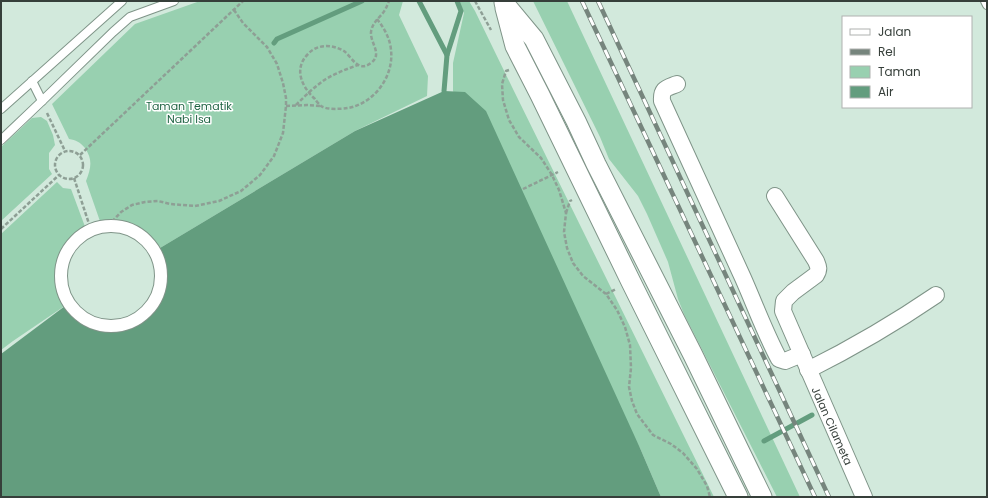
<svg xmlns="http://www.w3.org/2000/svg" width="988" height="498" viewBox="0 0 988 498" font-family="Poppins,sans-serif">
  <style>
    .green { fill: #98d0b0 }
    .water { fill: #639d7e }
    .lines { fill: none; stroke-linecap: round; stroke-linejoin: round }
    .stream { stroke: #639d7e; stroke-width: 5 }
    .service-casing { stroke: #7f9488; stroke-width: 10 }
    .pedestrian-casing { stroke: #7f9488; stroke-width: 14 }
    .minor-casing { stroke: #7f9488; stroke-width: 18 }
    .tertiary-casing { stroke: #7f9488; stroke-width: 21 }
    .path { stroke: #8e9f95; stroke-width: 2.5; stroke-dasharray: 4 2; stroke-linecap: butt }
    .service { stroke: #fff; stroke-width: 8 }
    .pedestrian { stroke: #fff; stroke-width: 12 }
    .minor { stroke: #fff; stroke-width: 16 }
    .tertiary { stroke: #fff; stroke-width: 19 }
    .rail-casing { stroke: #76857d; stroke-width: 4.5 }
    .rail { stroke: #fff; stroke-width: 3; stroke-dasharray: 9; stroke-linecap: butt }
    .labels { text-anchor: middle; stroke-width: 3; stroke-linejoin: round; paint-order: stroke }
    .park-label { font-size: 11px; fill: #216545; stroke: #fff }
    .street-label { font-size: 11px; fill: #363f3a; stroke: #fff }
  </style>
  <rect width="100%" height="100%" fill="#d2e9dc"/>
  <!-- green -->
  <g class="green">
    <path d="M200,1H403L399,15L428,76L427,96L355,131L155,251C152,247 148,242 144,239C133,228 117,226 102,227L86,181C91,168 93,160 85,148C80,142 76,140 69,139L52,104L135,24Z"/>
    <path d="M459,1H469L475,11L512,87L714,497H661L640,448L453,91V63L464,13Z"/>
    <path d="M533,1H567L800,497H777L684,314L678,299L668,262L647,214L638,196L609,159L600,137Z"/>
    <path d="M41,117L47,121L53,135L55,145L49,153V169L52,174L1,221V147L32,118Z"/>
    <path d="M57,182L63,188L71,189L87,232C61,248 56,278 69,303L13,341L1,350V234Z"/>
  </g>
  <!-- water -->
  <path class="water" d="M444,91L465,92L486,111L640,448L661,497H1V354L69,303C91,333 131,334 153,304C158,297 161,289 161,281C162,270 159,261 155,251L355,131Z"/>
  <g class="lines">
    <!-- stream -->
    <g class="stream">
      <path d="M419,1L447,55L444,91"/>
      <path d="M274,43L277,39L362,1"/>
      <path d="M447,55L461,11L457,1"/>
      <path d="M764,441L812,415"/>
    </g>
    <defs>
      <g id="service">
        <path d="M985,1L987,5"/>
        <path d="M32,81L42,101"/>
        <path d="M1,109L122,1"/>
        <path d="M1,140L42,101L113,32L130,17L174,1"/>
      </g>
      <circle id="pedestrian" cx="111" cy="276" r="50"/>
      <g id="minor">
        <path d="M677,84C667,88 661,88 662,101C689,160 716,219 743,278C755,305 765,333 779,359L785,361L802,354"/>
        <path d="M775,196L816,261C818,266 820,269 816,275L793,292L784,301L783,311L864,497"/>
        <path d="M808,370C852,348 895,323 936,295"/>
      </g>
      <g id="tertiary">
        <path d="M504,3L534,39L576,121L596,164L693,355L762,497"/>
        <path d="M505,8L515,46L540,95L631,282L738,497"/>
      </g>
    </defs>
    <!-- service casing -->
    <use href="#service" class="service-casing"/>
    <!-- pedestrian casing -->
    <use href="#pedestrian" class="pedestrian-casing"/>
    <!-- minor casing -->
    <use href="#minor" class="minor-casing"/>
    <!-- tertiary casing -->
    <use href="#tertiary" class="tertiary-casing"/>
    <!-- path -->
    <g class="path">
      <path d="M475,1L491,30"/>
      <path d="M377,19C384,28 390,38 391,50C394,76 375,103 348,108C341,109 327,110 321,106C319,104 316,101 315,99C302,87 293,69 308,54C317,44 332,44 344,51C352,57 358,73 371,63C383,54 370,43 371,32C372,24 377,20 382,14C385,11 387,6 389,1"/>
      <path d="M509,70L506,71L502,84L503,100L509,120L519,137L541,158L552,175L559,190L566,213L564,232L567,248L573,263L583,276L606,294L617,310L625,327L630,345L631,368L629,387L632,401L637,414L653,435L671,444L683,453L697,469L707,486L710,497"/>
      <path d="M296,105C305,96 315,86 326,79C336,73 347,69 358,65"/>
      <path d="M286,106L307,105L321,106"/>
      <path d="M47,113L65,151"/>
      <circle cx="69" cy="165" r="14"/>
      <path d="M80,155L243,1"/>
      <path d="M74,178L91,230"/>
      <path d="M523,189L558,172"/>
      <path d="M566,213L570,201L572,200"/>
      <path d="M108,226L121,212L132,205L145,202L158,201L170,204L195,206L219,201L241,191L260,175L274,156L283,133L286,106V98L283,83L277,64L267,47L243,23L234,10"/>
      <path d="M1,229L59,175"/>
      <path d="M606,294L616,289"/>
    </g>
    <!-- service -->
    <use href="#service" class="service"/>
    <!-- pedestrian -->
    <use href="#pedestrian" class="pedestrian"/>
    <!-- minor -->
    <use href="#minor" class="minor"/>
    <!-- tertiary -->
    <use href="#tertiary" class="tertiary"/>
    <defs>
      <g id="rail">
        <path d="M582,1L815,497"/>
        <path d="M598,1L829,497"/>
      </g>
    </defs>
    <!-- rail casing -->
    <use href="#rail" class="rail-casing"/>
    <!-- rail -->
    <use href="#rail" class="rail"/>
  </g>
  <g class="labels">
    <!-- park labels -->
    <g class="park-label">
      <text x="189" y="110">Taman Tematik<tspan x="189" dy="13">Nabi Isa</tspan></text>
    </g>
    <!-- street labels -->
    <g class="street-label">
      <text transform="translate(832 426) rotate(66)" y="4">Jalan Cilameta</text>
    </g>
  </g>
  <!-- border -->
  <rect width="988" height="498" fill="none" stroke="#363f3a" stroke-width="4"/>
  <!-- legend -->
  <rect x="842" y="16" width="130" height="92" fill="#ffffff" stroke="#afb2b0"/>
  <rect x="850" y="29" width="20" height="6" fill="#ffffff" stroke="#afb2b0"/>
  <text x="878" y="36" font-size="12" fill="#363f3a">Jalan</text>
  <rect x="850" y="49" width="20" height="6" fill="#76857d" stroke="#afb2b0"/>
  <text x="878" y="56" font-size="12" fill="#363f3a">Rel</text>
  <rect x="850" y="66" width="20" height="12" fill="#98d0b0" stroke="#afb2b0"/>
  <text x="878" y="76" font-size="12" fill="#363f3a">Taman</text>
  <rect x="850" y="86" width="20" height="12" fill="#639d7e" stroke="#afb2b0"/>
  <text x="878" y="96" font-size="12" fill="#363f3a">Air</text>
</svg>
